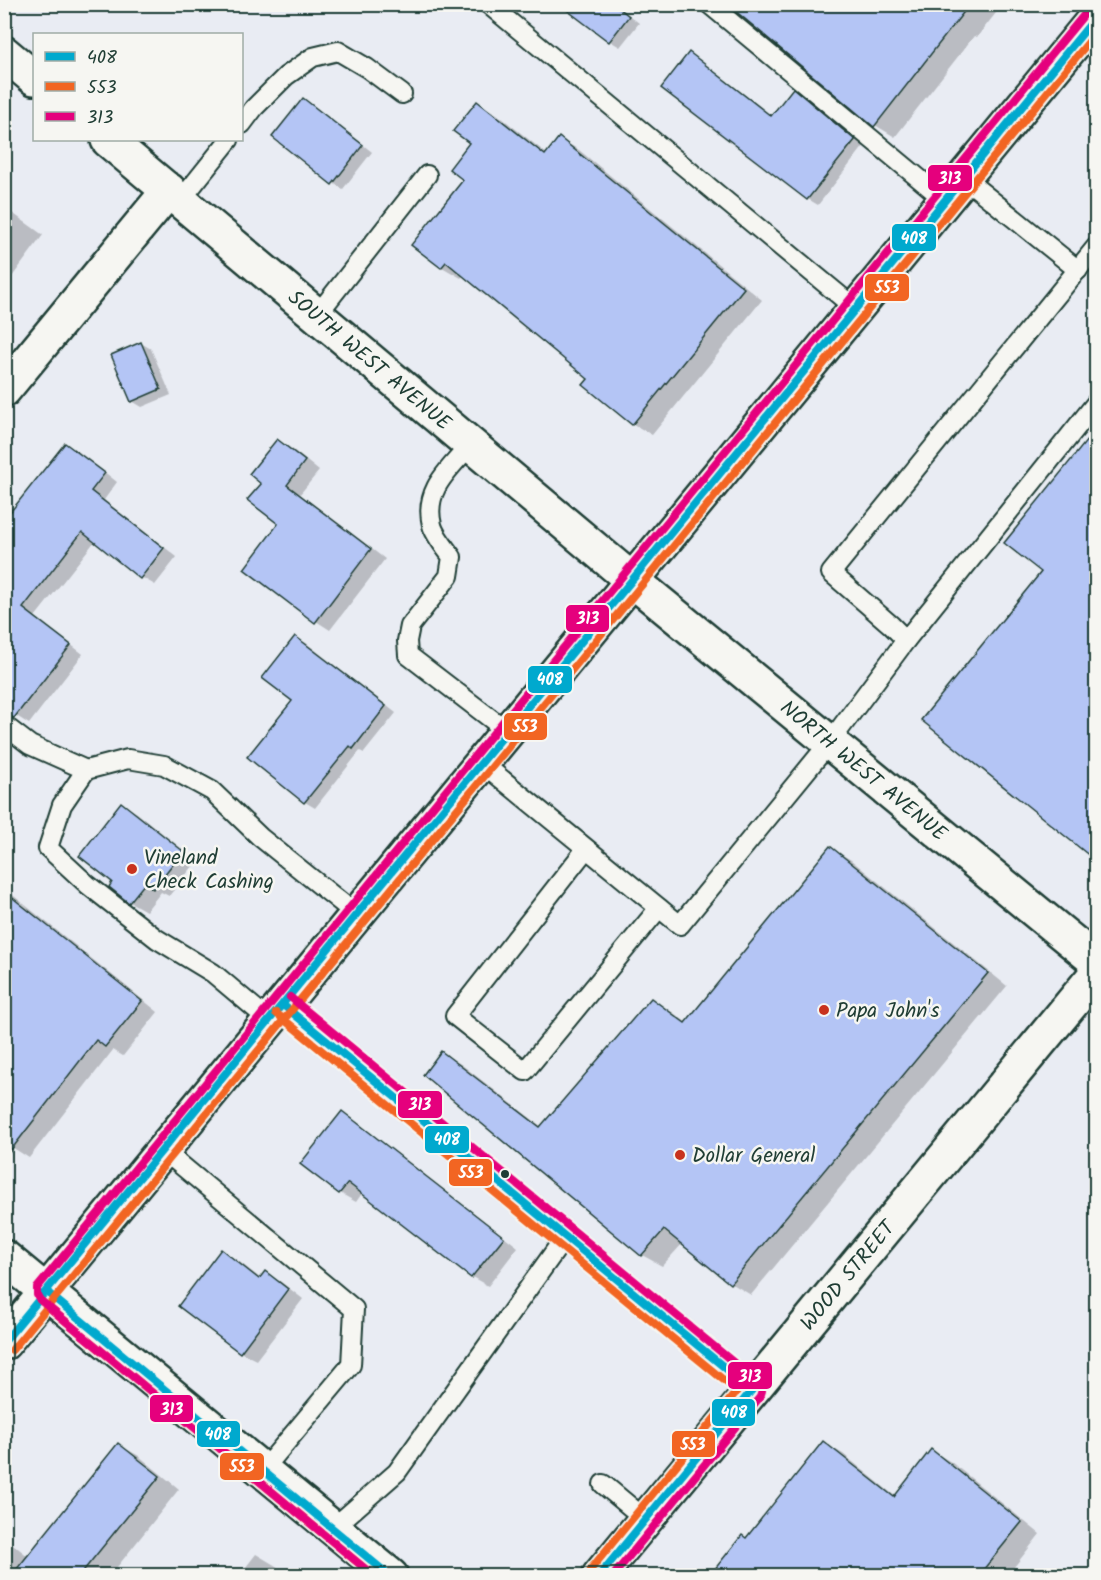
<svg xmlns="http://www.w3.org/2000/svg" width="1101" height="1580" viewBox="0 0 1101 1580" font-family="Kalam,sans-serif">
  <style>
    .shadow { fill: #0003 }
    .building { fill: #b4c5f5; stroke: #1f3d34; stroke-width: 1.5 }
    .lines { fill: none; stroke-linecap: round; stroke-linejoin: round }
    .lane-casing { stroke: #1f3d34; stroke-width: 22 }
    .street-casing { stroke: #1f3d34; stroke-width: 38 }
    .secondary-casing { stroke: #1f3d34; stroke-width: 38 }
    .primary-casing { stroke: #1f3d34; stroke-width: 38 }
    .lane { stroke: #f6f6f2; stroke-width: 18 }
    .street { stroke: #f6f6f2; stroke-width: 33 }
    .secondary { stroke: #f6f6f2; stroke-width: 33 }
    .primary { stroke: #f6f6f2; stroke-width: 33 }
    .bus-1-casing { stroke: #f6f6f2; stroke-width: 12 }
    .bus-2-casing { stroke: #f6f6f2; stroke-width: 12 }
    .bus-3-casing { stroke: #f6f6f2; stroke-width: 12 }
    .bus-1 { stroke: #00a9ce; stroke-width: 8 }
    .bus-2 { stroke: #f26522; stroke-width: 8 }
    .bus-3 { stroke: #e5007d; stroke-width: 8 }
    .poi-dot { fill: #c8321e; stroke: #f6f6f2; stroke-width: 2 }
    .bus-dot { fill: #1f3d34; stroke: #f6f6f2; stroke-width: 2 }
    .labels { text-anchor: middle; stroke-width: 5; stroke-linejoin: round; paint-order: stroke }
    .street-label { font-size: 21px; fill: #1f3d34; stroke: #f6f6f2 }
    .poi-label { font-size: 21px; fill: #1f3d34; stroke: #f6f6f2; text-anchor: start }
    .line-badge { stroke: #f6f6f2; stroke-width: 2 }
    .badge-label { font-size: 16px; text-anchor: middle; font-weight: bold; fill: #fff }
  </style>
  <rect width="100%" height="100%" fill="#e9ecf3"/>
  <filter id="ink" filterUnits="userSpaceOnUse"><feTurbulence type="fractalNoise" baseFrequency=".0167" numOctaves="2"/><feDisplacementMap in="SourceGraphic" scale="12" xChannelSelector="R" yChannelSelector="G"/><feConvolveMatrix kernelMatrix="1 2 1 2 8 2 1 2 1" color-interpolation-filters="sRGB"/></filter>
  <g filter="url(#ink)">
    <!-- shadow -->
    <g class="shadow">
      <path d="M562,4H614L639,23L620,47L610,41Z"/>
      <path d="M730,4H1003L977,37L974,36L895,137L875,125Z"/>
      <path d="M690,54L700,60L772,117L793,90L803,96L864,146L818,205L808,199L753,155Z"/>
      <path d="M303,100L314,106L372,152L343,189L333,183Z"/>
      <path d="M477,103L497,114L547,154L560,139L579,150L762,300L652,435L633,424L585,385L590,378L464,275L461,278L442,267L465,179Z"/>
      <path d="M4,207L43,235L9,281L4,279Z"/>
      <path d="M141,343L151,349L171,395L142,407L132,401Z"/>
      <path d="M1096,431V859L924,719L1043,572L1006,543Z"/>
      <path d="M278,441L292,449L319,471L300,494L385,559L330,630L316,621L280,524L263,483Z"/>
      <path d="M65,444L79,452L117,482L104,500L177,557L155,585L141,577L95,541L35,617L83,654L29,724L4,708V503L15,509Z"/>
      <path d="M295,637L306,643L396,713L364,753L360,751L315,808L305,802L294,701Z"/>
      <path d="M122,804L137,813L197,861L169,896L161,892L146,911L130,902L111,887L114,882Z"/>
      <path d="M831,848L851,860L1007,986L751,1295L731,1283L683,1243L662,1266L642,1255L442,1053L462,1065L542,1127L652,1000L672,1012L687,1023Z"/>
      <path d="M4,888L158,1012L123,1056L113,1050L29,1158L4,1142Z"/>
      <path d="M342,1113L357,1122L518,1247L488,1286L472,1277L363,1192L356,1202L340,1193Z"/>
      <path d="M222,1251L237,1260L261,1279L265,1273L281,1282L303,1299L256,1360L240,1352Z"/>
      <path d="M824,1443L843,1454L896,1497L932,1451L951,1462L1040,1534L1007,1576H712L742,1537L747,1540Z"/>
      <path d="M119,1445L139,1456L179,1489L110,1576H4V1537L29,1557Z"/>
      <path d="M256,1554L276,1566L288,1576H239Z"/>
    </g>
    <!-- building -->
    <g class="building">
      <path d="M559,4H614L629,16L609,42Z"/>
      <path d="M727,4H970L874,127Z"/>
      <path d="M689,52L771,116L793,88L855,140L807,200L661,88Z"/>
      <path d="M303,98L363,145L332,185L272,137Z"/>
      <path d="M477,101L545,155L559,137L744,288L632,425L583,385L588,379L446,262L441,268L411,245L463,180L449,169L469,143L453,131Z"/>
      <path d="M141,342L161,389L131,402L111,355Z"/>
      <path d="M1096,429V861L921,720L1041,572L1004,543Z"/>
      <path d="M277,439L305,461L287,485L371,549L315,623L244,569L278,524L247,500L261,484L249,474Z"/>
      <path d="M65,443L105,473L91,491L164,548L140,579L82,532L23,608L71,645L14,718L4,714V520Z"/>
      <path d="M295,636L386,706L353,749L350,746L304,803L247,757L292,701L262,678Z"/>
      <path d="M121,802L183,851L153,889L145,883L129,903L109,887L112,882L79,856Z"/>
      <path d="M830,846L988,973L730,1284L664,1230L641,1256L423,1075L441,1051L540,1127L651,998L685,1023Z"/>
      <path d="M4,891L142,1001L105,1047L96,1040L4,1159Z"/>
      <path d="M342,1111L504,1237L471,1278L348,1183L339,1194L300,1164Z"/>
      <path d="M221,1249L259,1279L265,1271L288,1289L240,1353L178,1306Z"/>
      <path d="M823,1441L894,1497L931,1449L1022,1522L979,1575H710L742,1535L746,1538Z"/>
      <path d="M118,1443L160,1476L80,1575H12Z"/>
    </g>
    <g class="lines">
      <defs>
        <g id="lane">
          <path d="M488,4L856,309"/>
          <path d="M709,4L945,200"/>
          <path d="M242,124L254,108L286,76L313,57L338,51L367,68L402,94"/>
          <path d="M964,178L1078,270"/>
          <path d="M181,200L229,140"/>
          <path d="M317,315L427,175"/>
          <path d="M471,444C450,469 423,489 432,525C434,534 446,549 452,557L449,576L410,626L407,641L408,655L507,731"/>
          <path d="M906,640L1096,403"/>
          <path d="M4,725L30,745L86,770"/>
          <path d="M482,763L680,925L830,742L906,640L891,625L831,573L1096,247"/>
          <path d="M586,849L455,1016L525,1071L659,908"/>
          <path d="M283,1005L752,1390"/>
          <path d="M270,1021L213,973L157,939L88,885L48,848L62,805L86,770L128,759L164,765L212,791L260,837L357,915"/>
          <path d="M163,1150L354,1309L351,1365L263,1470"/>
          <path d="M603,1484L645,1519"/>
          <path d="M333,1528L397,1472L565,1237"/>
        </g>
        <g id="street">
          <path d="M4,390L169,190"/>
          <path id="s1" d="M632,580L1096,961"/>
          <path d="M4,1257L391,1576"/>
          <path id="s2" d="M599,1576L1096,974"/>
        </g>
        <g id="secondary">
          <path d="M4,53L34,78"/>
          <path id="s3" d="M108,140L632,580"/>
        </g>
        <path id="primary" d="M4,1343L1096,17"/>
      </defs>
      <!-- lane casing -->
      <use href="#lane" class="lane-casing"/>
      <!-- street casing -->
      <use href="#street" class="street-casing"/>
      <!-- secondary casing -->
      <use href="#secondary" class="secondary-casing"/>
      <!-- primary casing -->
      <use href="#primary" class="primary-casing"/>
      <!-- lane -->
      <use href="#lane" class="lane"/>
      <!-- street -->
      <use href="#street" class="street"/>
      <!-- secondary -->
      <use href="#secondary" class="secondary"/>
      <!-- primary -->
      <use href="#primary" class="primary"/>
      <defs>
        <g id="bus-1">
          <path d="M283,1005L752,1390L599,1576"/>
          <path d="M47,1292L390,1576"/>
          <path d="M4,1342L1096,17"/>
        </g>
        <g id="bus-2">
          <path d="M276,1013L737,1391L591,1569"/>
          <path d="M40,1300L374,1576"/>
          <path d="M12,1350L1096,33"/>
        </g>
        <g id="bus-3">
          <path d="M290,997L761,1385L762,1391L760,1397L613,1576"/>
          <path d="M374,1576L40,1300L37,1295V1288L1088,10"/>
        </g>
      </defs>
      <!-- bus-1 casing -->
      <use href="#bus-1" class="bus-1-casing"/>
      <!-- bus-2 casing -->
      <use href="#bus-2" class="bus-2-casing"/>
      <!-- bus-3 casing -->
      <use href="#bus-3" class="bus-3-casing"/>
      <!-- bus-1 -->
      <use href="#bus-1" class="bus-1"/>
      <!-- bus-2 -->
      <use href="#bus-2" class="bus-2"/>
      <!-- bus-3 -->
      <use href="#bus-3" class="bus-3"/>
    </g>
  </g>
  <!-- markers -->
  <g class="poi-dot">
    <circle cx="132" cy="869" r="6"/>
    <circle cx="824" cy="1010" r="6"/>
    <circle cx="680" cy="1155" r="6"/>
  </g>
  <circle class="bus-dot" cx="505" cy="1174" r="5"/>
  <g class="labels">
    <!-- street labels -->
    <g class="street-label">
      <text dy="7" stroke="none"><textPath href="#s3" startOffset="342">SOUTH WEST AVENUE</textPath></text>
      <text dy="7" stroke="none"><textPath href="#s1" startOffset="300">NORTH WEST AVENUE</textPath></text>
      <text dy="7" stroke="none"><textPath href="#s2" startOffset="390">WOOD STREET</textPath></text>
    </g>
    <!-- poi labels -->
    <g class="poi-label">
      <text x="144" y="864">Vineland<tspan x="144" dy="24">Check Cashing</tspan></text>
      <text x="836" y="1017">Papa John's</text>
      <text x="692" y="1162">Dollar General</text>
    </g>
  </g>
  <g class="line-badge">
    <rect x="927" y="164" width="46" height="28" rx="6" fill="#e5007d"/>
    <rect x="891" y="223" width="46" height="29" rx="6" fill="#00a9ce"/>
    <rect x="864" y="273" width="46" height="29" rx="6" fill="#f26522"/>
    <rect x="565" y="604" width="45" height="29" rx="6" fill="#e5007d"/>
    <rect x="527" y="665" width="46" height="29" rx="6" fill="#00a9ce"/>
    <rect x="503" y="712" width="45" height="29" rx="6" fill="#f26522"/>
    <rect x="397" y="1090" width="46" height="29" rx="6" fill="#e5007d"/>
    <rect x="424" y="1125" width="46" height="29" rx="6" fill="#00a9ce"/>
    <rect x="448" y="1158" width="45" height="29" rx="6" fill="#f26522"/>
    <rect x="727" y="1361" width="46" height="29" rx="6" fill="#e5007d"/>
    <rect x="149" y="1394" width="45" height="29" rx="6" fill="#e5007d"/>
    <rect x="711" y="1398" width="45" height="29" rx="6" fill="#00a9ce"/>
    <rect x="196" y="1420" width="45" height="28" rx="6" fill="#00a9ce"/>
    <rect x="671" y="1430" width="45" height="28" rx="6" fill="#f26522"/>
    <rect x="219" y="1452" width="46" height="29" rx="6" fill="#f26522"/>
  </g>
  <g class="badge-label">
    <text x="950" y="184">313</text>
    <text x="914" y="244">408</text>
    <text x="887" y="293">553</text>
    <text x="588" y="624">313</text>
    <text x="550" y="685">408</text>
    <text x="525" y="732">553</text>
    <text x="420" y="1110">313</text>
    <text x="447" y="1145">408</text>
    <text x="471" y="1178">553</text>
    <text x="750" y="1382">313</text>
    <text x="172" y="1415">313</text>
    <text x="734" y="1418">408</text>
    <text x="218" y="1440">408</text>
    <text x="693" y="1450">553</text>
    <text x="242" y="1472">553</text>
  </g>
  <!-- margin -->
  <rect width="1101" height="1580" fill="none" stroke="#f6f6f2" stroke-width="24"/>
  <rect x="12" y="12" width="1077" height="1556" fill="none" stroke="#1f3d34" stroke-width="2" filter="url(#ink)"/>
  <!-- legend -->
  <rect x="33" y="33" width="210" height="108" fill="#f6f6f2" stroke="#a0aca6" stroke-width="1.5"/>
  <rect x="45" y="52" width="30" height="9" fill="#00a9ce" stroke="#a0aca6" stroke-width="1.5"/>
  <text x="87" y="63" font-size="18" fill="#1f3d34">408</text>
  <rect x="45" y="82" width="30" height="9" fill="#f26522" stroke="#a0aca6" stroke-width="1.5"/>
  <text x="87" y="93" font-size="18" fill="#1f3d34">553</text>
  <rect x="45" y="112" width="30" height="9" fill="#e5007d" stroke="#a0aca6" stroke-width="1.5"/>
  <text x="87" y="123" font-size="18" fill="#1f3d34">313</text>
</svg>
